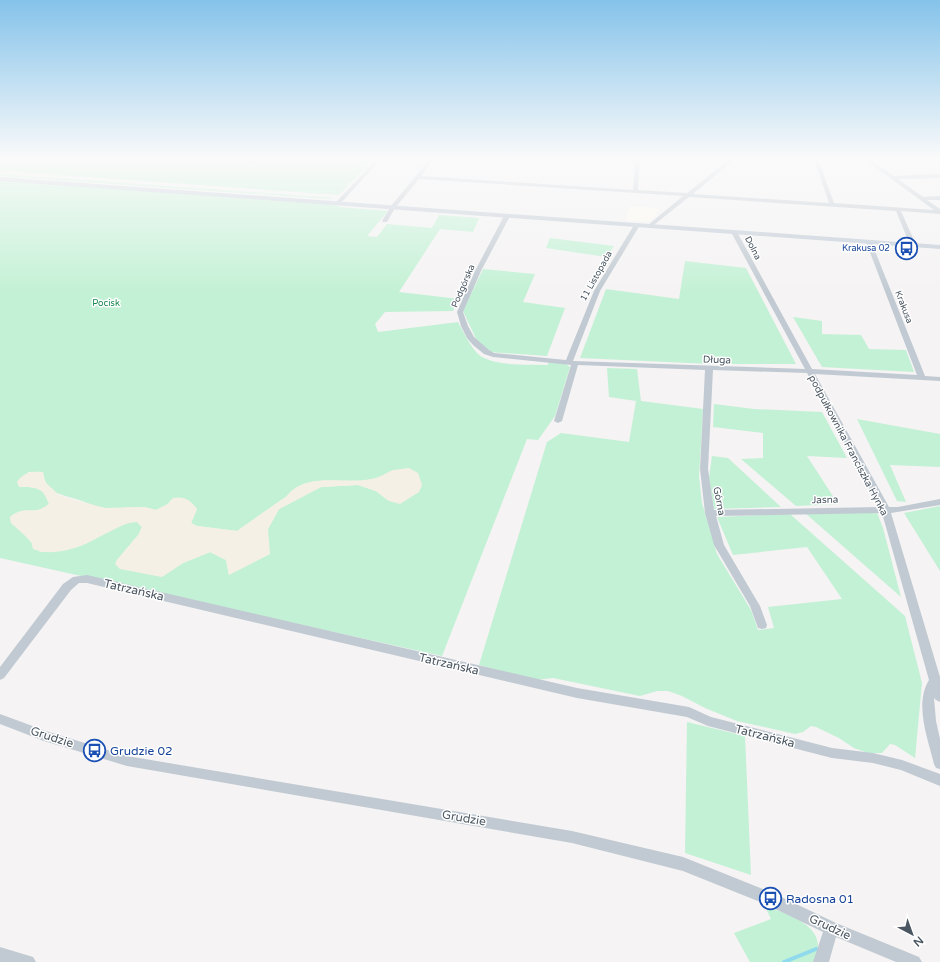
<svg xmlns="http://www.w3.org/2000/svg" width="940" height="962" viewBox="0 0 940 962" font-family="'Varela Round',sans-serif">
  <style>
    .commercial { fill: #fdf9ef }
    .green { fill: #c3f1d5; fill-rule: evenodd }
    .sand { fill: #f5f0e5 }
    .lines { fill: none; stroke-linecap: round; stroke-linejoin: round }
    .stream { stroke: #90daee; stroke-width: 4 }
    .street { fill: #c1cad2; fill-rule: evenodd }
    .secondary { fill: #c1cbd6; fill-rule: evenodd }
    .labels { text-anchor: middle; stroke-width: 3; stroke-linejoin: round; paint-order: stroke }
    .far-street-label { font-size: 9px; fill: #4a5661; stroke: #fff }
    .far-transit-label { font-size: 9px; fill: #164399; stroke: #fff; text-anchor: end }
    .far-park-label { font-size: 9px; fill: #17864f; stroke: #fff }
    .street-label { font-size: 10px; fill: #4a5661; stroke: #fff }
    .near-street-label { font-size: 12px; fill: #4a5661; stroke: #fff }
    .near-transit-label { font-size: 12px; fill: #164399; stroke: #fff; text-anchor: start }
  </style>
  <rect width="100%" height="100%" fill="#f5f3f3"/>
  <!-- commercial -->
  <path class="commercial" d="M630,206L659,208V210L654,214H658L649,222L626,220Z"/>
  <!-- green -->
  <g class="green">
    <path d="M0,159H374L339,195L0,171Z"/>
    <path d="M0,174L334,198L329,199L0,176Z"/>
    <path d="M0,180L333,204L340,207L388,211L367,236L377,237L387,224L432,228L439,215L479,218L473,232L440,229L399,292L459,299L453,311L385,312L375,324L378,332L458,322C464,333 470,346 478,354C493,367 529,364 548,365V362L566,364L570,367L555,416L538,440L527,439L442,656L0,558ZM394,470L389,501L376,491L358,485L321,487L279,509L268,529L229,575L226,560L210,552L183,563L162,576L117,560L139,534L142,527L137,522C118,521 100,538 83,545C68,551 55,551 40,552L19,529L11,523L10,517C26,504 33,517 49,504C45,492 42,489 29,487L28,472H43C46,496 64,494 82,501C90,504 97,507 106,508C123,509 139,505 156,510L168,504L171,500L197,509L191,523L197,526L237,531L287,496C308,470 348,487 377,478C382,476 388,473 394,470Z"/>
    <path d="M550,238L614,246L607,257L546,248Z"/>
    <path d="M685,261L746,268L796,364H711L580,358L606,289L679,299Z"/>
    <path d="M483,269L535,274L523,302L565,308L547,356L489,352L478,343L463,311Z"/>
    <path d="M793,317L822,321V334L861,335L869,349L906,350L914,372L822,367Z"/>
    <path d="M607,368L637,369L641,401L703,409L699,476L702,503L717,554L751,610L758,630L774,628L768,607L842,599L807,547L733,555L717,517L790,514L905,616L922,683L915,758L895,745L890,744L882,753H868L854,748L839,738L816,727L811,726L803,732L795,734L737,721L705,708L682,696L668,691H657L640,696L553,678L536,680L479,665L547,442L561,433L629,442L636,401L609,397Z"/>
    <path d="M714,404L754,409L822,412L847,458L807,456L838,504L796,506L741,459L763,458V433L713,427Z"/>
    <path d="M857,419L940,434V467L890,465L906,502L897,501Z"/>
    <path d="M712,456L728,458L781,507L714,509L709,478Z"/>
    <path d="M940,506V571L904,513Z"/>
    <path d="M876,510L883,528L901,597L805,513Z"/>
    <path d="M687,722L745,736L751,875L685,853Z"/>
    <path d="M764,905C782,913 819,922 818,947C818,953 818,957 815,962H750L734,933L771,919Z"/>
  </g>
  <!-- sand -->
  <path class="sand" d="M409,468L418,473L422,485L419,492L400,504L389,501L376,491L358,485L321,487L279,509L268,529L270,554L229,575L226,560L210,552L183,563L162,577L120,569L115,564L117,560L139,534L142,527L137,522C127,522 119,527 111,531C87,543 60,559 33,549L31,541L11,523L10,517C28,503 32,518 49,504C43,486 36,487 19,487L17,482C23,472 33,471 43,472L44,481L60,496L105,508L145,507L156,510L168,504L173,498C185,496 190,500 197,509L191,523L197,526L237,531L287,496C308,470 348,486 376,478C382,476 388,472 393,470C398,469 404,469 409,468Z"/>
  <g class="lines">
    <!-- stream -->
    <path class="stream" d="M784,962L816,949"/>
    <!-- street -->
    <g class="street">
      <path d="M377,159H381L340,204H336V202Z"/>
      <path d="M430,159H434L421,176L633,190L635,162L603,160L601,159H640L638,190L687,193L730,159H735L693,194L829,203L814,159H818L834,203L934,210L864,159H898L896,160L872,161L894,176L940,174V178L898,179L923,197L940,196V200H927L940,209V214L901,211L916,245L913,247L910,245L896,211L689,197L650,228L647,226L648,225L683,196L419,179L395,208L387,222H383L382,221L391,206Z"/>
      <path d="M507,214L510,216L481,271L463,312L468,326L474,337L489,350L494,353L566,360L594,291L634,225L637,223L640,225L600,291L573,361L805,369L731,232L734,230L737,232L812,369L917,375L866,242L871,241L925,376L940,377V381L815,374L889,507H898L940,499V505L891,513L940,677V702L936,700L934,698L936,721L940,739V769L936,768L934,764C928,739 914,704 929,680L882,513L716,516L724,545L760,606L767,625L766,628L762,629L758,628L750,606L714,545L705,513L700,469L705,370L578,365L562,421L558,423L554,421L571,365L493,357L484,354L473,345L467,338L461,326L457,312L475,271L504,216ZM713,370L807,373L879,507L714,510L708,469Z"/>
      <path d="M87,575L577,688L689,707L711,717L832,748L873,753L902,760L940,774V786L901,770L873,763L832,758L708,726L687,717L577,698L87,583H79L71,590L4,678L0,680V667L63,584L73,577Z"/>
      <path d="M0,714L46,731L127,756L572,831L683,857L775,894L836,923L919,957L922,962H896L836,937L829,962H813L823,932L765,904L683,871L572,843L127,766L44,741L0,724Z"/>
      <path d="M0,947L33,957L36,962H0Z"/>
    </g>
    <!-- secondary -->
    <path class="secondary" d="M0,177L940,245V249L0,181Z"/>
  </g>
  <!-- sky -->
  <linearGradient id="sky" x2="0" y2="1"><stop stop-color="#85c3ea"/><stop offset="0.54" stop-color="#fafafa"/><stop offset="1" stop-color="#fafafa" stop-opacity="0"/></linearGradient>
  <rect width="940" height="293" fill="url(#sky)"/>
  <!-- icons -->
  <defs>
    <symbol id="bus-ring" viewBox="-11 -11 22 22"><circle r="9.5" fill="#fff" stroke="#1a4fb4" stroke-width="1.5"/><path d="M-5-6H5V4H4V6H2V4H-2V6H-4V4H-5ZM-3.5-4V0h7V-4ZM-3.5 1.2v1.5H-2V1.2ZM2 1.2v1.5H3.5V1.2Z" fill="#1a4fb4"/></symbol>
  </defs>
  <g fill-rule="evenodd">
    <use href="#bus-ring" x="894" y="236" width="25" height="25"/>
    <use href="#bus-ring" x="82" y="738" width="25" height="25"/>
    <use href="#bus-ring" x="758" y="886" width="25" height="25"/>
  </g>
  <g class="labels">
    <!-- far-street labels -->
    <g class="far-street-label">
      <text transform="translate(753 248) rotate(63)" y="3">Dolna</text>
      <text transform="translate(596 276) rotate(-61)" y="3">11 Listopada</text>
      <text transform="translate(463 286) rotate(-67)" y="3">Podgórska</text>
      <text transform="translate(904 307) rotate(69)" y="3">Krakusa</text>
    </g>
    <!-- far-transit labels -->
    <g class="far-transit-label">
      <text x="890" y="251">Krakusa 02</text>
    </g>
    <!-- far-park labels -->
    <g class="far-park-label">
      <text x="106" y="306">Pocisk</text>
    </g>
    <!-- street labels -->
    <g class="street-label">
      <text transform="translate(717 359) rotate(2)" y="4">Długa</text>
      <text transform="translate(849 445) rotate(62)" y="4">podpułkownika Franciszka Hynka</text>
      <text transform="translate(825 499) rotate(-1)" y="4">Jasna</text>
      <text transform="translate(720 501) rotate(79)" y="4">Górna</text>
    </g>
    <!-- near-street labels -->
    <g class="near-street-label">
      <text transform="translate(134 590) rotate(13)" y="4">Tatrzańska</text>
      <text transform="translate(449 664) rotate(13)" y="4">Tatrzańska</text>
      <text transform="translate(765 736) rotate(14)" y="4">Tatrzańska</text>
      <text transform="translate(52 737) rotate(18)" y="4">Grudzie</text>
      <text transform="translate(464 818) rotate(10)" y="4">Grudzie</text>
      <text transform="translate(830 927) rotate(25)" y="4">Grudzie</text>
    </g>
    <!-- near-transit labels -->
    <g class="near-transit-label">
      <text x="110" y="755">Grudzie 02</text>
      <text x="786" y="903">Radosna 01</text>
    </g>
  </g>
  <!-- north arrow -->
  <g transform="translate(912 934) rotate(139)" stroke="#ffffff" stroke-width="3" paint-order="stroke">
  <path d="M0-3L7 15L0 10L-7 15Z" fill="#4a5661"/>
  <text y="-6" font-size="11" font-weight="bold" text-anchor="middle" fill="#4a5661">N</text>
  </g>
</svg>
